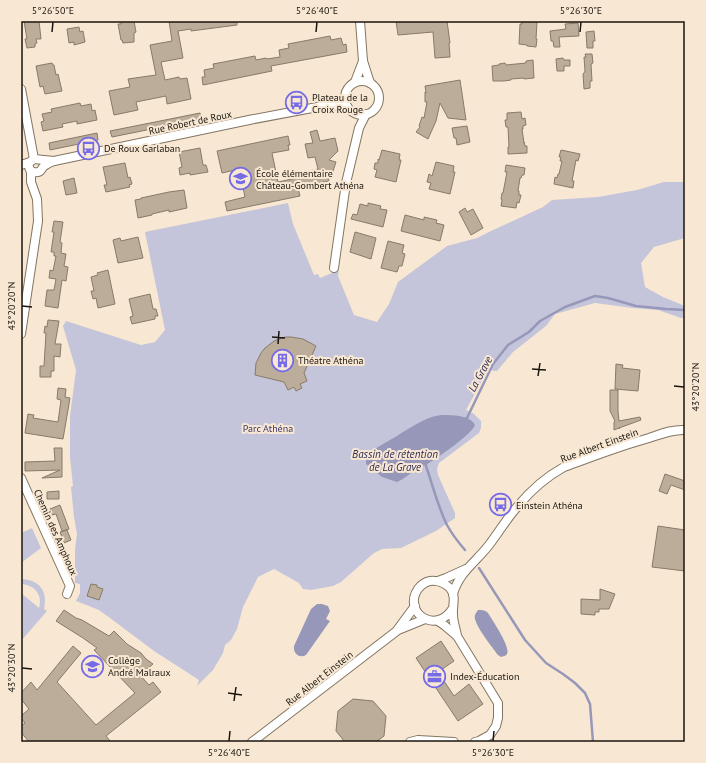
<svg xmlns="http://www.w3.org/2000/svg" width="706" height="763" viewBox="0 0 706 763" font-family="'PT Sans',sans-serif">
  <style>
    .green { fill: #c4c5db }
    .water { fill: #9798b9 }
    .lines { fill: none; stroke-linecap: round; stroke-linejoin: round }
    .stream { stroke: #9798b9; stroke-width: 2.5 }
    .building { fill: #bbad99; stroke: #877a67 }
    .minor-casing { stroke: #837562; stroke-width: 10 }
    .minor { stroke: #fff; stroke-width: 8 }
    .ticks { fill: none; stroke: #1a150e; stroke-width: 1.5 }
    .labels { text-anchor: middle; stroke-width: 4; stroke-linejoin: round; paint-order: stroke }
    .poi-label { font-size: 10px; fill: #1a150e; stroke: #f8e8d3; text-anchor: start }
    .street-label { font-size: 10px; fill: #1a150e; stroke: #f8e8d3 }
    .park-label { font-size: 10px; fill: #3a3867; stroke: #f8e8d3 }
    .water-label { font-size: 11px; font-style: italic; fill: #2d2a56; stroke: #f8e8d3 }
    .neatline { fill: none; stroke: #1a150e; stroke-width: 1.5 }
    .ticks-label { font-size: 10px; text-anchor: middle; fill: #1a150e }
  </style>
  <rect width="100%" height="100%" fill="#f8e8d3"/>
  <!-- green -->
  <g class="green">
    <path d="M664,182H685V238L654,247L641,263L645,287L663,297L685,306V318H681L658,310L633,308L595,303L555,314L546,326L513,352L497,371L488,370L466,410L474,414L481,421V428L479,433L439,463L437,469L438,475L455,513V518L436,531L401,548L382,549L374,553L341,582L333,586L311,590L303,589L299,583L274,569L258,577L243,607L237,629L231,640L225,645L223,653L213,670L197,686L199,680L154,651L110,618L99,610L76,601L80,593V584L75,583V549L77,534L74,517L71,487L73,486L70,458V416L76,370L63,326L66,321L141,345L155,342L165,330L145,232L288,203L293,224L314,275L318,274L320,278L339,270L338,276L354,315L377,322L389,304L398,282L447,246L477,238L491,231L543,207L552,200L598,197L637,190Z"/>
    <path d="M32,528L41,548L21,563V533Z"/>
    <path d="M21,579C40,580 48,591 44,609L47,611L21,641V593L39,608C43,595 35,585 21,584Z"/>
  </g>
  <!-- water -->
  <g class="water">
    <path d="M441,415C452,415 470,415 475,425C471,435 440,456 429,463C425,466 419,467 415,470C409,474 404,479 397,482L382,477L366,464V455C373,449 382,445 390,440C406,431 423,417 441,415Z"/>
    <path d="M317,604H322L328,606L330,611L326,619L330,621L306,655C299,659 293,653 294,646L311,609Z"/>
    <path d="M478,610C483,610 485,610 488,613C492,620 511,647 507,654C506,656 503,656 501,657L498,655C492,647 477,628 475,619C474,615 476,613 478,610Z"/>
  </g>
  <g class="lines">
    <!-- stream -->
    <g class="stream">
      <path d="M466,418H467L493,364L508,345L529,332L540,321L565,307L595,296L608,298L636,306L666,309L685,310"/>
      <path d="M426,462V466C433,486 438,507 447,525C452,534 458,542 465,550"/>
      <path d="M479,568L525,640L546,663L563,674L575,683L585,693L590,704L593,742"/>
    </g>
  </g>
  <!-- building -->
  <g class="building">
    <path d="M24,21H39L41,39H36L37,43L35,44V47L27,48L25,39H27Z"/>
    <path d="M128,21H134L136,32L134,33V42L123,43L122,40H121L118,24H121V22Z"/>
    <path d="M169,21H237V25L191,31V29L178,31L183,58L161,62L165,80L179,77L180,79L187,78L191,99L167,104L166,96L136,102L138,110L114,115L109,91L130,87L128,79L156,75L150,45L172,41Z"/>
    <path d="M396,21H447L450,43H449L450,57L435,58L433,32L398,35Z"/>
    <path d="M522,21L537,22L536,39H537L536,47L527,46V45L519,44L520,24H522Z"/>
    <path d="M578,23L579,36L559,37L560,47H554L553,41H551L550,31L566,29L565,24Z"/>
    <path d="M79,27L80,32L83,31L85,42L74,45V42L69,43L67,29Z"/>
    <path d="M594,31L595,41H593V48H587L586,32Z"/>
    <path d="M330,36L331,40L341,38L343,45L346,44L347,52L271,66L272,71L203,85L202,77H205L204,70L214,68L213,64L255,56L256,60L266,58L267,59L280,57L279,50L289,48L288,44Z"/>
    <path d="M585,54H592L593,63L591,64L592,81H590V88L584,89L583,74L584,73L585,71L584,57H586Z"/>
    <path d="M563,58L564,60H570V66H564V71H557L556,59Z"/>
    <path d="M533,60L534,78L524,79V78L511,79V80L504,81H493L492,66L499,65V64L505,63L506,65L526,63V61Z"/>
    <path d="M52,63L53,65H54L56,75L58,74L62,91L45,94L43,86L40,87L36,66Z"/>
    <path d="M460,80L466,120L448,118L440,103L436,121L428,139L416,132L420,127L419,126L422,117L424,118L427,102H425V92L426,93L425,86Z"/>
    <path d="M80,103L81,106L91,104L92,111L95,110L97,120L77,124V121L62,124L63,127L43,131L41,122L44,121L42,114L52,112L51,109Z"/>
    <path d="M521,112L522,119L525,118L526,125L523,126V129H522L524,143V142L525,146H527V153L508,154V147H509L508,127H506L505,120H507V113Z"/>
    <path d="M200,113L201,119L112,137L110,131Z"/>
    <path d="M467,126L470,142L457,145L456,138H454L452,128Z"/>
    <path d="M317,130L320,141L335,138L338,151L329,160L336,162L332,174L328,176L329,181L298,188L300,196L227,211L225,202L245,197L239,169L222,173L217,151L288,136L290,145H288L289,150L272,153L278,182L306,176L305,172L318,169L315,157L308,158L305,144L313,143L310,132Z"/>
    <path d="M97,133L98,140L50,150L49,143Z"/>
    <path d="M200,148L203,165H206L208,172L190,175V173L180,175L179,168L182,167L179,152Z"/>
    <path d="M382,150L400,154L399,160H401L396,182L375,177L377,170L374,169L375,163H378V159L379,160Z"/>
    <path d="M561,150L580,154L578,161L576,160L572,181H574L573,188L554,184L555,177L557,178L558,174H559L562,161H560L561,157H559Z"/>
    <path d="M436,162L454,166L453,172H455L450,194L429,189L431,183L427,182L429,174L432,176Z"/>
    <path d="M125,163L128,178L130,177L132,184L129,185L130,187L106,192L104,185H107L103,167Z"/>
    <path d="M506,165L525,168L524,175H522L521,178H520L518,191H519V195H521L519,203L517,202L516,208L501,206L502,200L501,199L502,193H503L507,172H505Z"/>
    <path d="M74,178L77,193L66,195L63,181Z"/>
    <path d="M184,190L187,208L169,212V210L152,214V215L138,218L135,200L141,199V198L169,192Z"/>
    <path d="M368,203L381,206L380,209L387,210L383,227L351,219L353,214L357,215L360,204L368,206Z"/>
    <path d="M465,208L467,212L473,209L483,228L471,235L459,212Z"/>
    <path d="M405,215L424,220V217L437,220L436,223L444,225L440,241L401,231Z"/>
    <path d="M54,221L63,222L60,242L62,243L61,253L66,254L64,266L68,267L66,281L62,280L58,308L45,306L47,290H54L56,279L49,278L50,270L53,271L56,256H54V252H51L54,232H52Z"/>
    <path d="M355,232L376,238L371,259L350,252Z"/>
    <path d="M138,237L143,258L118,263L113,240L120,238L121,241Z"/>
    <path d="M388,241L404,245L402,253L405,254L402,266H399L397,272L381,268Z"/>
    <path d="M108,270L115,304L98,308L96,298L93,299L91,291H94L91,277L98,275L97,273Z"/>
    <path d="M150,294L153,309H156L158,316H155V319L132,324L130,317L133,316L129,299Z"/>
    <path d="M48,320L59,321L55,344H61L60,357L54,356V371H51V377H40V366H44L46,333H44L45,326L47,327Z"/>
    <path d="M285,337H291L303,339L316,346L304,373L307,381L300,384L302,388L296,391L294,387L288,390L284,382L255,375L256,363L261,353L265,348L274,341Z"/>
    <path d="M616,364L623,365L622,368L640,370L638,391L615,389Z"/>
    <path d="M58,388L66,389L65,397L70,398L63,439L25,433L28,414L34,415L33,418L58,422L61,400L57,399Z"/>
    <path d="M610,390H618V411L619,421L640,417L641,420L619,428L620,429L619,428L614,430V422L615,421L610,411Z"/>
    <path d="M54,448H62V477L42,478L60,470L25,471V462L55,461Z"/>
    <path d="M665,474L685,481V490L671,485L667,494L659,491Z"/>
    <path d="M59,491V499H47V492Z"/>
    <path d="M60,505L69,529L62,531L56,514L52,515L50,509Z"/>
    <path d="M658,526L685,530V571L652,567Z"/>
    <path d="M67,530L71,540L64,543L60,532Z"/>
    <path d="M91,584L97,585V587L103,589L99,600L87,596Z"/>
    <path d="M600,589L615,594L609,609H599V612H595V615L581,614V599L600,600Z"/>
    <path d="M64,610L76,618L82,620L109,636L114,631L127,644L141,653L146,659L153,664L140,675L149,685L153,682L161,692L106,736L111,742H29L21,732V726L25,723L21,718V716L29,709L21,699V693L31,682L37,690L73,646L81,653L57,682L96,725L135,693L94,650L97,648L83,638L56,621Z"/>
    <path d="M441,641L454,661L438,672L454,696L469,684L483,704L458,721L416,658Z"/>
    <path d="M353,699L373,701L386,716L384,736L376,742H345L336,731L338,711Z"/>
  </g>
  <g class="lines">
    <defs>
      <g id="minor">
        <path d="M360,21L363,61L370,83"/>
        <circle cx="362" cy="98" r="17"/>
        <path d="M355,82L363,61"/>
        <path d="M21,89L34,159"/>
        <path d="M21,165L30,162L34,159L54,161L249,120L328,105H331L347,107"/>
        <path d="M29,167L30,170L33,172C42,173 40,170 44,166C47,164 51,162 54,161"/>
        <path d="M334,268L346,183L359,128L366,114"/>
        <path d="M21,334L38,221L37,199L31,182V171"/>
        <path d="M21,478L70,586L67,594"/>
        <path d="M438,581L446,578L466,569"/>
        <path d="M453,594C459,572 476,562 489,545C499,532 507,518 518,506C531,490 546,477 564,467C592,457 620,446 649,438C661,434 673,429 685,430"/>
        <path d="M453,608C436,636 402,612 418,589C421,585 425,582 430,581C437,580 445,583 450,588C457,597 452,605 453,615C453,622 456,629 457,636"/>
        <path d="M438,621L444,625L457,636L498,703V718L496,726L490,735L479,741L475,742"/>
        <path d="M398,629L415,606"/>
        <path d="M252,742L398,630L425,619"/>
        <path d="M410,742L418,740L454,742"/>
      </g>
    </defs>
    <!-- minor casing -->
    <use href="#minor" class="minor-casing"/>
    <!-- minor -->
    <use href="#minor" class="minor"/>
  </g>
  <!-- ticks -->
  <path class="ticks" d="M52,32L53,22M316,32L317,22M580,32L581,22M22,306L32,307M272,337L285,338M278,344L279,331M532,369L546,370M538,376L540,363M674,386L684,387M22,668L32,669M228,693L242,695M234,701L236,687M229,741L230,731M493,741L494,731"/>
  <!-- icons -->
  <defs>
    <symbol id="bus-ring" viewBox="-11 -11 22 22"><circle r="9.5" fill="#f8e8d3" stroke="#766be6" stroke-width="1.5"/><path d="M-5-6H5V4H4V6H2V4H-2V6H-4V4H-5ZM-3.5-4V0h7V-4ZM-3.5 1.2v1.5H-2V1.2ZM2 1.2v1.5H3.5V1.2Z" fill="#766be6"/></symbol>
    <symbol id="school-ring" viewBox="-11 -11 22 22"><circle r="9.5" fill="#f8e8d3" stroke="#766be6" stroke-width="1.5"/><path d="M0-5L7-2L0 1L-7-2ZM-4 1L0 2.5L4 1V4Q0 6-4 4Z" fill="#766be6"/></symbol>
    <symbol id="building-ring" viewBox="-11 -11 22 22"><circle r="9.5" fill="#f8e8d3" stroke="#766be6" stroke-width="1.5"/><path d="M-4-6H4V6H1V3H-1V6H-4ZM-2.5-4.3h1.7v1.8h-1.7ZM.8-4.3h1.7v1.8H.8ZM-2.5-1h1.7V.8h-1.7ZM.8-1h1.7V.8H.8Z" fill="#766be6"/></symbol>
    <symbol id="office-ring" viewBox="-11 -11 22 22"><circle r="9.5" fill="#f8e8d3" stroke="#766be6" stroke-width="1.5"/><path d="M-6-3h4V-5.5h4V-3h4V5H-6ZM-1-4.5V-3h2v-1.5ZM-6 0V1H6V0Z" fill="#766be6"/></symbol>
  </defs>
  <g fill-rule="evenodd">
    <use href="#bus-ring" x="284" y="90" width="25" height="25"/>
    <use href="#bus-ring" x="76" y="136" width="25" height="25"/>
    <use href="#school-ring" x="228" y="166" width="25" height="25"/>
    <use href="#building-ring" x="270" y="348" width="25" height="25"/>
    <use href="#bus-ring" x="488" y="492" width="25" height="25"/>
    <use href="#school-ring" x="80" y="654" width="25" height="25"/>
    <use href="#office-ring" x="422" y="664" width="25" height="25"/>
  </g>
  <g class="labels">
    <!-- poi labels -->
    <g class="poi-label">
      <text x="312" y="101">Plateau de la<tspan x="312" dy="12">Croix Rouge</tspan></text>
      <text x="104" y="152">De Roux Garlaban</text>
      <text x="256" y="177">École élémentaire<tspan x="256" dy="12">Château-Gombert Athéna</tspan></text>
      <text x="298" y="364">Théatre Athéna</text>
      <text x="516" y="509">Einstein Athéna</text>
      <text x="108" y="664">Collège<tspan x="108" dy="12">André Malraux</tspan></text>
      <text x="450" y="680">Index-Éducation</text>
    </g>
    <!-- street labels -->
    <g class="street-label">
      <text transform="translate(190 122) rotate(-12)" y="4">Rue Robert de Roux</text>
      <text transform="translate(599 445) rotate(-20)" y="4">Rue Albert Einstein</text>
      <text transform="translate(56 532) rotate(66)" y="4">Chemin des Amphoux</text>
      <text transform="translate(319 678) rotate(-38)" y="4">Rue Albert Einstein</text>
    </g>
    <!-- park labels -->
    <g class="park-label">
      <text x="268" y="432">Parc Athéna</text>
    </g>
    <!-- water labels -->
    <g class="water-label">
      <text transform="translate(480 374) rotate(-62)" y="4">La Grave</text>
      <text x="395" y="458">Bassin de rétention<tspan x="395" dy="13">de La Grave</tspan></text>
    </g>
  </g>
  <!-- border -->
  <rect width="706" height="763" fill="none" stroke="#f8e8d3" stroke-width="44"/>
  <rect x="22" y="22" width="662" height="719" class="neatline"/>
  <g class="ticks-label">
    <text x="53" y="14">5°26'50"E</text>
    <text x="317" y="14">5°26'40"E</text>
    <text x="581" y="14">5°26'30"E</text>
    <text transform="translate(11 306) rotate(-90)" y="4">43°20'20"N</text>
    <text transform="translate(695 387) rotate(-90)" y="4">43°20'20"N</text>
    <text transform="translate(11 668) rotate(-90)" y="4">43°20'30"N</text>
    <text x="229" y="756">5°26'40"E</text>
    <text x="493" y="756">5°26'30"E</text>
  </g>
</svg>
